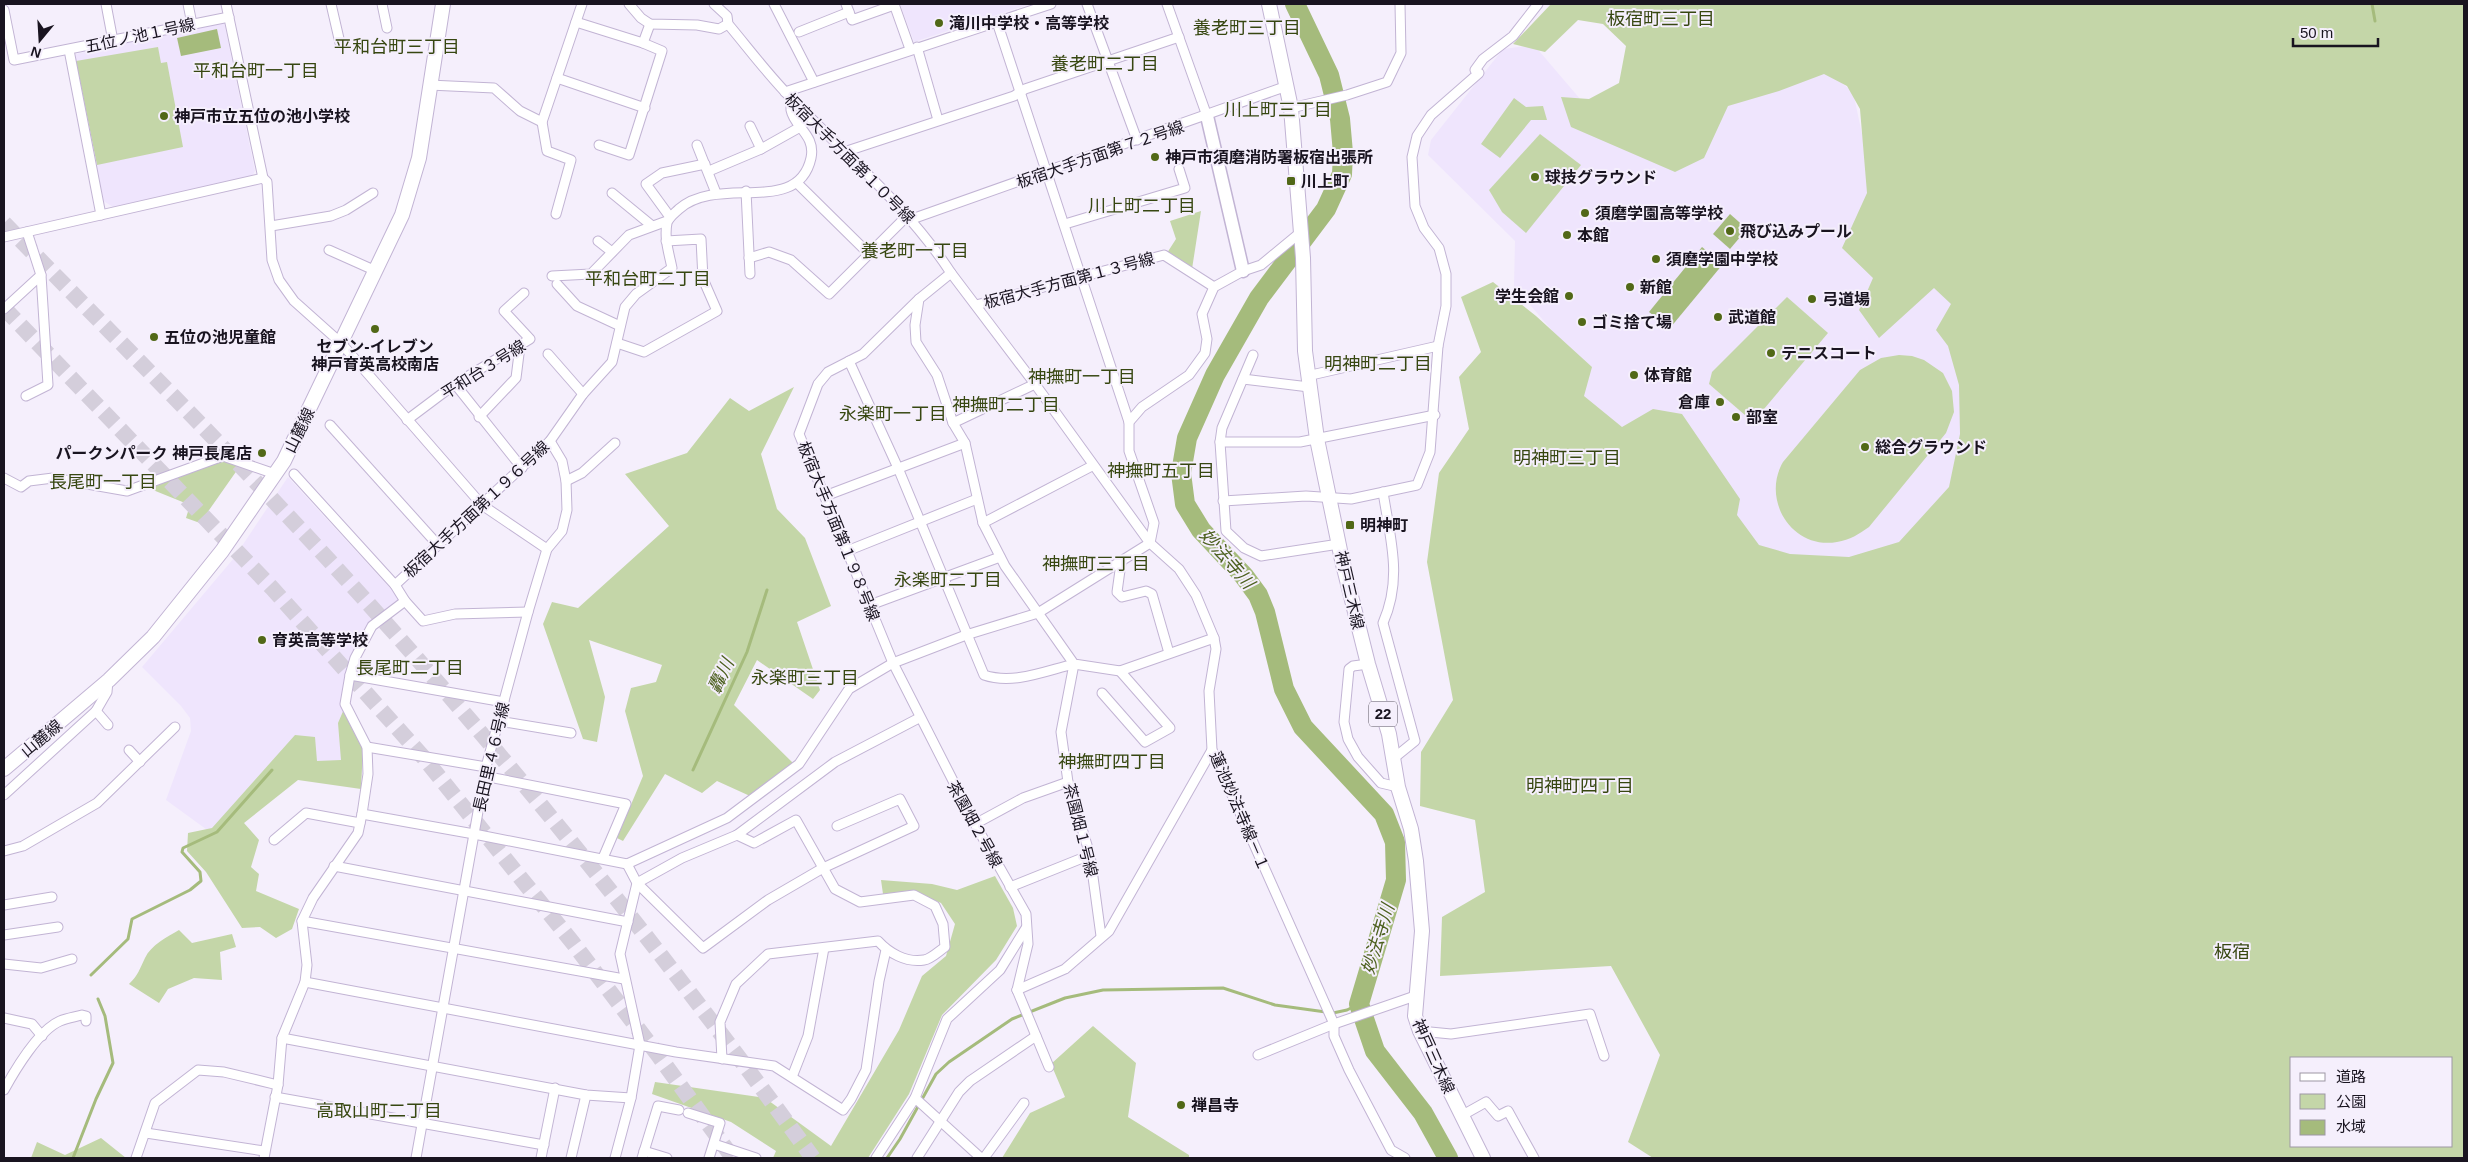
<svg xmlns="http://www.w3.org/2000/svg" width="2468" height="1162" viewBox="0 0 2468 1162" font-family="Helvetica,'Noto Sans JP',sans-serif">
  <style>
    .built { fill: #efe5fd }
    .green { fill: #c4d6a8; fill-rule: evenodd }
    .water { fill: #a5bb7c }
    .lines { fill: none; stroke-linecap: round; stroke-linejoin: round }
    .stream { stroke: #a5bb7c; stroke-width: 3 }
    .river { stroke: #a5bb7c; stroke-width: 20 }
    .highway-tunnel { stroke: #d4cedb; stroke-width: 16; stroke-dasharray: 16 8; stroke-linecap: butt }
    .street-casing { stroke: #c2b4d4; stroke-width: 11 }
    .secondary-casing { stroke: #c2b4d4; stroke-width: 15 }
    .primary-casing { stroke: #c2b4d4; stroke-width: 16 }
    .street { stroke: #fff; stroke-width: 9 }
    .secondary { stroke: #fff; stroke-width: 12 }
    .primary { stroke: #fff; stroke-width: 14 }
    .poi-dot { fill: #516817; stroke: #f5effc; stroke-width: 2 }
    .labels { text-anchor: middle; stroke-width: 4; stroke-linejoin: round; paint-order: stroke }
    .shield { fill: #f5effc; stroke: #5b5662; stroke-width: 1 }
    .shield-label { font-size: 15px; font-weight: bold; fill: #191420 }
    .poi-label { font-size: 16px; font-weight: bold; fill: #191420; stroke: #f5effc; text-anchor: start }
    .street-label { font-size: 16px; fill: #191420; stroke: #f5effc }
    .neighbourhood-label { font-size: 18px; fill: #374711; stroke: #f5effc }
    .water-label { font-size: 18px; font-style: italic; fill: #4c601e; stroke: #f5effc }
  </style>
  <rect width="100%" height="100%" fill="#f5effc"/>
  <!-- built -->
  <g class="built">
    <path d="M900,4H1030L914,42Z"/>
    <path d="M224,22L255,171L252,176L113,207L102,200L74,62L76,54Z"/>
    <path d="M1534,45L1616,141L1721,99L1828,72L1853,92L1880,218L1970,299V480L1874,571H1788L1623,441L1573,407L1584,368L1514,286L1515,241L1428,155L1431,140L1503,49Z"/>
    <path d="M288,477L400,599L370,623L350,656L340,705L360,748L362,776L272,768L210,832L166,800L191,731L190,718L181,706L142,667L234,558Z"/>
  </g>
  <!-- green -->
  <g class="green">
    <path d="M1551,4H2464V1158H1653L1628,1142L1660,1055L1611,966L1440,976L1442,917L1485,892L1475,820L1420,806L1421,752L1453,700L1427,562L1439,473L1469,429L1459,377L1481,352L1461,297L1493,282L1536,316L1592,367L1584,396L1622,427L1653,409L1682,414L1740,499L1737,515L1759,545L1790,554L1849,557L1899,542L1949,487L1960,434L1959,385L1948,346L1936,330L1951,304L1934,288L1879,338L1859,310L1873,278L1842,248L1867,193L1860,109L1847,86L1824,74L1779,91L1728,106L1704,158L1675,172L1571,127L1561,97L1589,99L1619,83L1626,46L1603,24L1578,20L1545,52L1513,44ZM2292,1058H2452V1146H2292Z"/>
    <path d="M158,47L161,63L167,62L183,147L97,165L76,61Z"/>
    <path d="M1514,98L1526,107L1543,106L1547,120H1531L1500,158L1481,144Z"/>
    <path d="M1540,134L1581,165L1526,233L1502,212L1489,190Z"/>
    <path d="M1201,211L1192,269L1167,253L1176,239L1170,221Z"/>
    <path d="M1787,297L1828,333L1753,422L1709,384L1712,372Z"/>
    <path d="M1899,355L1912,356L1924,360L1943,373L1952,391L1954,412L1946,433L1869,527C1859,534 1850,540 1837,542C1792,550 1761,500 1783,462L1860,370L1881,358Z"/>
    <path d="M794,387L761,454L777,509L805,538L831,606L797,622L820,690L813,699L757,660L734,705L793,763L750,796L717,781L702,793L665,774L623,841L617,838L643,776L625,711L631,688L656,682L662,665L589,640L605,697L597,742L583,739L543,624L552,602L578,608L669,526L625,474L687,453L730,398L749,411Z"/>
    <path d="M222,461L240,466L200,523L186,518L190,505L148,488Z"/>
    <path d="M344,709L363,748L361,789L298,780L244,823L259,840L251,867L259,874L256,891L299,909L292,929L276,938L260,927L242,928L206,872L187,851L188,833L212,828L295,735L315,737L317,761L341,760L338,723Z"/>
    <path d="M995,876L1013,908L1017,926L996,960L942,1015L909,1094L868,1158H773L776,1151L731,1122L652,1094L655,1082L765,1098L831,1146L899,1030L922,976L946,956L955,924L941,903L913,891L883,894L881,880L932,884L957,890Z"/>
    <path d="M179,930L192,943L232,934L236,947L220,952L222,980L194,978L168,989L159,1003L129,984C139,974 139,970 145,958C151,945 167,937 179,930Z"/>
    <path d="M1093,1026L1136,1063L1128,1117L1189,1155V1158H1002L1030,1113L1065,1097L1051,1064Z"/>
    <path d="M101,1138L126,1158H31L37,1142L65,1155Z"/>
  </g>
  <!-- water -->
  <g class="water">
    <path d="M217,29L221,48L181,56L177,38Z"/>
    <path d="M1730,214L1747,229L1730,249L1713,234Z"/>
    <path d="M1702,247L1723,264L1670,328L1649,312Z"/>
  </g>
  <g class="lines">
    <!-- stream -->
    <g class="stream">
      <path d="M2372,4L2375,21"/>
      <path d="M693,770L747,652L767,590"/>
      <path d="M91,975L128,939L132,919L190,890L201,881L200,872L182,852L183,848L217,832L272,770"/>
      <path d="M73,1158L96,1099L113,1063L105,1016L98,999"/>
      <path d="M887,1158L900,1139L936,1074L949,1062L1012,1019L1065,998L1103,990L1223,988L1275,1005L1333,1013L1347,1010L1359,1004"/>
    </g>
    <!-- river -->
    <path class="river" d="M1295,4L1329,75L1340,119L1343,153L1342,174L1326,209L1259,298L1215,375L1187,438L1181,473L1185,504L1201,530L1244,576L1258,595L1265,612L1284,689L1303,727L1384,814L1395,842L1396,880L1359,1004L1375,1051L1423,1113L1448,1158"/>
    <!-- highway-tunnel -->
    <g class="highway-tunnel">
      <path d="M4,223C108,330 214,436 315,545C494,739 658,945 813,1158"/>
      <path d="M4,308L272,588L424,758L573,943L658,1055L733,1158"/>
    </g>
    <defs>
      <g id="street">
        <path d="M106,4L113,41"/>
        <path d="M188,4L192,24"/>
        <path d="M226,4L263,178L267,182L272,260L279,280L294,301L341,343L482,505L547,549"/>
        <path d="M331,4L340,43"/>
        <path d="M382,4L387,28"/>
        <path d="M629,4L641,18L650,24L697,25L719,29L728,24"/>
        <path d="M714,4L727,16L728,24C749,49 769,76 792,99C847,156 908,207 951,273L919,299L915,325L916,342L937,375L953,423L965,443L983,523L1005,566L1074,664L1120,671L1214,638"/>
        <path d="M774,4L814,82"/>
        <path d="M846,4L852,20L894,5"/>
        <path d="M894,4L910,49"/>
        <path d="M1087,4L1137,140"/>
        <path d="M1167,4L1207,116"/>
        <path d="M4,10L14,60L229,17"/>
        <path d="M576,22L643,43L650,24"/>
        <path d="M997,22L1129,422"/>
        <path d="M799,32L849,12"/>
        <path d="M917,47L938,120"/>
        <path d="M69,50L101,215"/>
        <path d="M557,78L645,108"/>
        <path d="M429,85L494,88L520,111L542,122L582,4"/>
        <path d="M785,92L1051,4"/>
        <path d="M1291,108L1347,95L1387,82L1401,53L1400,4"/>
        <path d="M542,122L547,151L571,160L556,214"/>
        <path d="M750,126L761,149"/>
        <path d="M599,145L629,155L662,51L643,43"/>
        <path d="M697,145L716,193"/>
        <path d="M844,152L1014,96L1025,89L1179,37"/>
        <path d="M709,171L761,149L802,126"/>
        <path d="M797,183L869,254"/>
        <path d="M746,191L750,274"/>
        <path d="M612,193L651,225"/>
        <path d="M670,217L646,184L662,173L705,164"/>
        <path d="M912,219L1287,86"/>
        <path d="M1065,224L1185,188L1179,169"/>
        <path d="M271,226L331,216L346,210L373,193"/>
        <path d="M4,237L263,178"/>
        <path d="M598,241L612,252"/>
        <path d="M329,250L376,271"/>
        <path d="M749,258L769,252L791,260L829,294L908,215"/>
        <path d="M951,273L1035,384L1150,543L1179,569L1196,595L1214,638L1216,649L1209,691L1212,750L1334,1024V1036L1349,1070L1391,1150L1405,1158"/>
        <path d="M552,276L591,274L629,235L667,221"/>
        <path d="M557,284L577,306L620,326"/>
        <path d="M919,299L863,354L828,372L818,384L799,434L893,663L975,824L1026,914L1028,944L1017,990"/>
        <path d="M976,305L1164,255L1214,287"/>
        <path d="M4,309L41,275"/>
        <path d="M617,343L644,352L717,311L703,279L701,239L666,241"/>
        <path d="M548,354L583,394"/>
        <path d="M1253,355L1222,428L1220,442L1226,531L1244,548L1261,556L1339,544"/>
        <path d="M849,361L898,468L984,675C1013,685 1045,671 1074,664L1061,732L1068,782L1090,855L1101,936"/>
        <path d="M1307,376L1438,346"/>
        <path d="M1243,379L1309,387"/>
        <path d="M455,384L522,468"/>
        <path d="M26,396L48,385L41,275L27,232"/>
        <path d="M479,417L516,378L520,346"/>
        <path d="M407,420L455,384L530,339L504,311L524,293"/>
        <path d="M953,423L1035,384"/>
        <path d="M330,425L438,545"/>
        <path d="M1220,442H1300L1435,415"/>
        <path d="M294,474L395,585L405,601L423,621L455,614L528,612"/>
        <path d="M4,478L21,487L29,481L53,478L127,491L223,456L275,474"/>
        <path d="M566,481L582,473L615,443"/>
        <path d="M1383,492C1390,538 1403,578 1383,623L1415,741L1394,758"/>
        <path d="M825,496L965,443"/>
        <path d="M1223,501L1306,496L1351,499L1417,485L1430,452L1438,346L1446,306V274L1439,248L1424,228L1415,206L1412,157L1417,136L1431,115L1479,73L1475,70L1483,59L1513,36L1538,4"/>
        <path d="M983,523L1092,466"/>
        <path d="M1150,543L1154,523L1129,451V422L1142,407L1189,375L1205,353L1207,339L1202,314L1214,287L1243,271L1261,265L1301,232"/>
        <path d="M847,551L977,499"/>
        <path d="M1121,563L1117,592L1122,597L1146,591L1152,594L1169,653"/>
        <path d="M395,585L550,441L583,394L612,362L625,307L636,294L672,268C669,253 664,239 667,223C669,217 675,213 679,209C719,174 798,217 811,158C816,135 794,127 791,110C791,107 791,102 791,99"/>
        <path d="M870,605L1000,557"/>
        <path d="M1368,664L1353,666L1349,669L1344,722L1348,739L1358,757L1381,783L1398,787"/>
        <path d="M350,675L504,702"/>
        <path d="M1102,693L1145,742L1170,728L1120,671"/>
        <path d="M96,711L108,725"/>
        <path d="M499,721L571,733"/>
        <path d="M367,747L486,767"/>
        <path d="M129,750L140,762"/>
        <path d="M484,776L626,804L603,858"/>
        <path d="M4,795L96,711L107,692L108,681"/>
        <path d="M362,814L474,834L627,864L727,818L799,764L849,689L893,663L966,635L1038,613L1150,543"/>
        <path d="M975,824L1023,798L1068,782"/>
        <path d="M274,840L306,813L360,823"/>
        <path d="M4,851L23,846L97,803L175,727"/>
        <path d="M627,864L637,883L703,948L768,900L823,868L914,826L900,799L837,826"/>
        <path d="M334,866L628,922"/>
        <path d="M1010,887L1090,855"/>
        <path d="M4,905L52,897"/>
        <path d="M302,921L624,979"/>
        <path d="M4,935L58,927"/>
        <path d="M4,964L41,968L72,959"/>
        <path d="M305,982L676,1052L774,1066L843,1110L851,1099L866,1070L879,981L886,950"/>
        <path d="M1017,990L1065,969L1109,931L1212,750"/>
        <path d="M1017,990L1049,1067"/>
        <path d="M4,1018L32,1024L42,1036"/>
        <path d="M1420,1031L1451,1034L1590,1014L1604,1056"/>
        <path d="M282,1038L586,1095L631,1098"/>
        <path d="M1258,1055L1334,1024L1415,996"/>
        <path d="M722,1059L720,1022L736,984L768,954L878,941C889,953 906,963 924,960C931,959 939,951 945,947L943,924L935,906L914,895L860,902L835,889L796,820L754,843L737,835"/>
        <path d="M792,1077L808,1036L824,948"/>
        <path d="M4,1090C15,1070 39,1030 60,1021C67,1018 75,1017 82,1015L86,1016V1021"/>
        <path d="M275,1097L544,1145"/>
        <path d="M915,1098L981,1158"/>
        <path d="M688,1113L720,1123L709,1158"/>
        <path d="M1461,1116L1486,1102L1498,1116L1508,1111L1534,1158"/>
        <path d="M146,1133L264,1151"/>
        <path d="M714,1144L756,1158"/>
        <path d="M644,1151L667,1158"/>
        <path d="M136,1158L155,1103L198,1070L224,1072L278,1085"/>
        <path d="M264,1158L278,1085L282,1038L305,982L307,965L302,921L313,898L358,833L362,814L368,774L367,747L345,704L350,675L355,658L372,626L405,601"/>
        <path d="M416,1158L486,767L528,612L547,549L562,531L567,510L566,481L562,461L550,441"/>
        <path d="M541,1158L555,1088"/>
        <path d="M571,1158L586,1095"/>
        <path d="M615,1158L631,1098L640,1045L620,954L637,883L682,858L737,835L835,762L919,718"/>
        <path d="M642,1158L658,1106L679,1110"/>
        <path d="M876,1158L915,1098L947,1019L1000,970L1026,928"/>
        <path d="M917,1158L959,1092L970,1081L1036,1036"/>
        <path d="M984,1158L1024,1103"/>
      </g>
      <path id="secondary" d="M1207,116L1243,271"/>
      <g id="primary">
        <path d="M1269,4L1291,108L1303,258L1305,351L1317,439L1342,560L1368,664L1389,734L1398,787L1411,829L1416,861L1422,931L1415,1016L1420,1031L1483,1158"/>
        <path d="M4,769L109,680L153,637L222,551L284,461L402,215L419,158L443,4"/>
      </g>
    </defs>
    <!-- street casing -->
    <use href="#street" class="street-casing"/>
    <!-- secondary casing -->
    <use href="#secondary" class="secondary-casing"/>
    <!-- primary casing -->
    <use href="#primary" class="primary-casing"/>
    <!-- street -->
    <use href="#street" class="street"/>
    <!-- secondary -->
    <use href="#secondary" class="secondary"/>
    <!-- primary -->
    <use href="#primary" class="primary"/>
  </g>
  <!-- markers -->
  <g class="poi-dot">
    <circle cx="939" cy="23" r="5"/>
    <circle cx="164" cy="116" r="5"/>
    <circle cx="1155" cy="157" r="5"/>
    <circle cx="1535" cy="177" r="5"/>
    <rect x="1286" y="176" width="10" height="10" rx="2.5"/>
    <circle cx="1585" cy="213" r="5"/>
    <circle cx="1730" cy="231" r="5"/>
    <circle cx="1567" cy="235" r="5"/>
    <circle cx="1656" cy="259" r="5"/>
    <circle cx="1630" cy="287" r="5"/>
    <circle cx="1569" cy="296" r="5"/>
    <circle cx="1812" cy="299" r="5"/>
    <circle cx="1718" cy="317" r="5"/>
    <circle cx="1582" cy="322" r="5"/>
    <circle cx="375" cy="329" r="5"/>
    <circle cx="154" cy="337" r="5"/>
    <circle cx="1771" cy="353" r="5"/>
    <circle cx="1634" cy="375" r="5"/>
    <circle cx="1720" cy="402" r="5"/>
    <circle cx="1736" cy="417" r="5"/>
    <circle cx="1865" cy="447" r="5"/>
    <circle cx="262" cy="453" r="5"/>
    <rect x="1345" y="520" width="10" height="10" rx="2.5"/>
    <circle cx="262" cy="640" r="5"/>
    <circle cx="1181" cy="1105" r="5"/>
  </g>
  <g class="labels">
    <!-- shield labels -->
    <rect class="shield" x="1369" y="701.5" width="28" height="25" rx="4"/>
    <g class="shield-label">
      <text x="1383" y="719">22</text>
    </g>
    <!-- poi labels -->
    <g class="poi-label">
      <text x="949" y="29">滝川中学校・高等学校</text>
      <text x="174" y="122">神戸市立五位の池小学校</text>
      <text x="1165" y="163">神戸市須磨消防署板宿出張所</text>
      <text x="1545" y="183">球技グラウンド</text>
      <text x="1301" y="187">川上町</text>
      <text x="1595" y="219">須磨学園高等学校</text>
      <text x="1740" y="237">飛び込みプール</text>
      <text x="1577" y="241">本館</text>
      <text x="1666" y="265">須磨学園中学校</text>
      <text x="1640" y="293">新館</text>
      <text x="1559" y="302" text-anchor="end">学生会館</text>
      <text x="1822" y="305">弓道場</text>
      <text x="1728" y="323">武道館</text>
      <text x="1592" y="328">ゴミ捨て場</text>
      <text x="164" y="343">五位の池児童館</text>
      <text x="375" y="352" text-anchor="middle">セブン-イレブン<tspan x="375" dy="18">神戸育英高校南店</tspan></text>
      <text x="1781" y="359">テニスコート</text>
      <text x="1644" y="381">体育館</text>
      <text x="1710" y="408" text-anchor="end">倉庫</text>
      <text x="1746" y="423">部室</text>
      <text x="1875" y="453">総合グラウンド</text>
      <text x="252" y="459" text-anchor="end">パークンパーク 神戸長尾店</text>
      <text x="1360" y="531">明神町</text>
      <text x="272" y="646">育英高等学校</text>
      <text x="1191" y="1111">禅昌寺</text>
    </g>
    <!-- street labels -->
    <g class="street-label">
      <text transform="translate(140 35) rotate(-12)" y="6">五位ノ池１号線</text>
      <text transform="translate(1100 154) rotate(-19)" y="6">板宿大手方面第７２号線</text>
      <text transform="translate(850 158) rotate(45)" y="6">板宿大手方面第１０号線</text>
      <text transform="translate(1069 280) rotate(-15)" y="6">板宿大手方面第１３号線</text>
      <text transform="translate(483 369) rotate(-32)" y="6">平和台３号線</text>
      <text transform="translate(299 430) rotate(-64)" y="6">山麓線</text>
      <text transform="translate(476 509) rotate(-43)" y="6">板宿大手方面第１９６号線</text>
      <text transform="translate(839 531) rotate(68)" y="6">板宿大手方面第１９８号線</text>
      <text transform="translate(1350 590) rotate(77)" y="6">神戸三木線</text>
      <text transform="translate(41 738) rotate(-40)" y="6">山麓線</text>
      <text transform="translate(491 757) rotate(-77)" y="6">長田里４６号線</text>
      <text transform="translate(1240 811) rotate(67)" y="6">蓮池妙法寺線－１</text>
      <text transform="translate(975 824) rotate(61)" y="6">茶園畑２号線</text>
      <text transform="translate(1081 830) rotate(76)" y="6">茶園畑１号線</text>
      <text transform="translate(1434 1056) rotate(66)" y="6">神戸三木線</text>
    </g>
    <!-- neighbourhood labels -->
    <g class="neighbourhood-label">
      <text x="1661" y="25">板宿町三丁目</text>
      <text x="1247" y="34">養老町三丁目</text>
      <text x="397" y="53">平和台町三丁目</text>
      <text x="1105" y="70">養老町二丁目</text>
      <text x="256" y="77">平和台町一丁目</text>
      <text x="1278" y="116">川上町三丁目</text>
      <text x="1142" y="212">川上町二丁目</text>
      <text x="915" y="257">養老町一丁目</text>
      <text x="648" y="285">平和台町二丁目</text>
      <text x="1378" y="370">明神町二丁目</text>
      <text x="1082" y="383">神撫町一丁目</text>
      <text x="1006" y="411">神撫町二丁目</text>
      <text x="893" y="420">永楽町一丁目</text>
      <text x="1567" y="464">明神町三丁目</text>
      <text x="1161" y="477">神撫町五丁目</text>
      <text x="103" y="488">長尾町一丁目</text>
      <text x="1096" y="570">神撫町三丁目</text>
      <text x="948" y="586">永楽町二丁目</text>
      <text x="410" y="674">長尾町二丁目</text>
      <text x="805" y="684">永楽町三丁目</text>
      <text x="1112" y="768">神撫町四丁目</text>
      <text x="1580" y="792">明神町四丁目</text>
      <text x="2232" y="958">板宿</text>
      <text x="379" y="1117">高取山町二丁目</text>
    </g>
    <!-- water labels -->
    <g class="water-label">
      <text transform="translate(1227 559) rotate(49)" y="6">妙法寺川</text>
      <text transform="translate(721 676) rotate(-65)" y="6">轟川</text>
      <text transform="translate(1378 939) rotate(-73)" y="6">妙法寺川</text>
    </g>
  </g>
  <!-- border -->
  <rect width="2468" height="1162" fill="none" stroke="#191420" stroke-width="10"/>
  <!-- legend -->
  <rect x="2290" y="1057" width="162" height="90" fill="#f5effc" stroke="#9d97a4"/>
  <rect x="2300" y="1073" width="25" height="8" fill="#ffffff" stroke="#9d97a4"/>
  <text x="2336" y="1082" font-size="15" fill="#191420">道路</text>
  <rect x="2300" y="1094" width="25" height="15" fill="#c4d6a8" stroke="#9d97a4"/>
  <text x="2336" y="1107" font-size="15" fill="#191420">公園</text>
  <rect x="2300" y="1120" width="25" height="15" fill="#a5bb7c" stroke="#9d97a4"/>
  <text x="2336" y="1132" font-size="15" fill="#191420">水域</text>
  <!-- north arrow -->
  <g transform="translate(40 40) rotate(198)" stroke="#f5effc" stroke-width="4" paint-order="stroke">
  <path d="M0-4L9 19L0 12L-9 19Z" fill="#191420"/>
  <text y="-8" font-size="14" font-weight="bold" text-anchor="middle" fill="#191420">N</text>
  </g>
  <!-- scale -->
  <path d="M2293 38v8h85v-8" fill="none" stroke="#191420" stroke-width="2.5"/>
  <text x="2300" y="38" font-size="15" fill="#191420" stroke="#f5effc" stroke-width="4" paint-order="stroke">50 m</text>
</svg>
